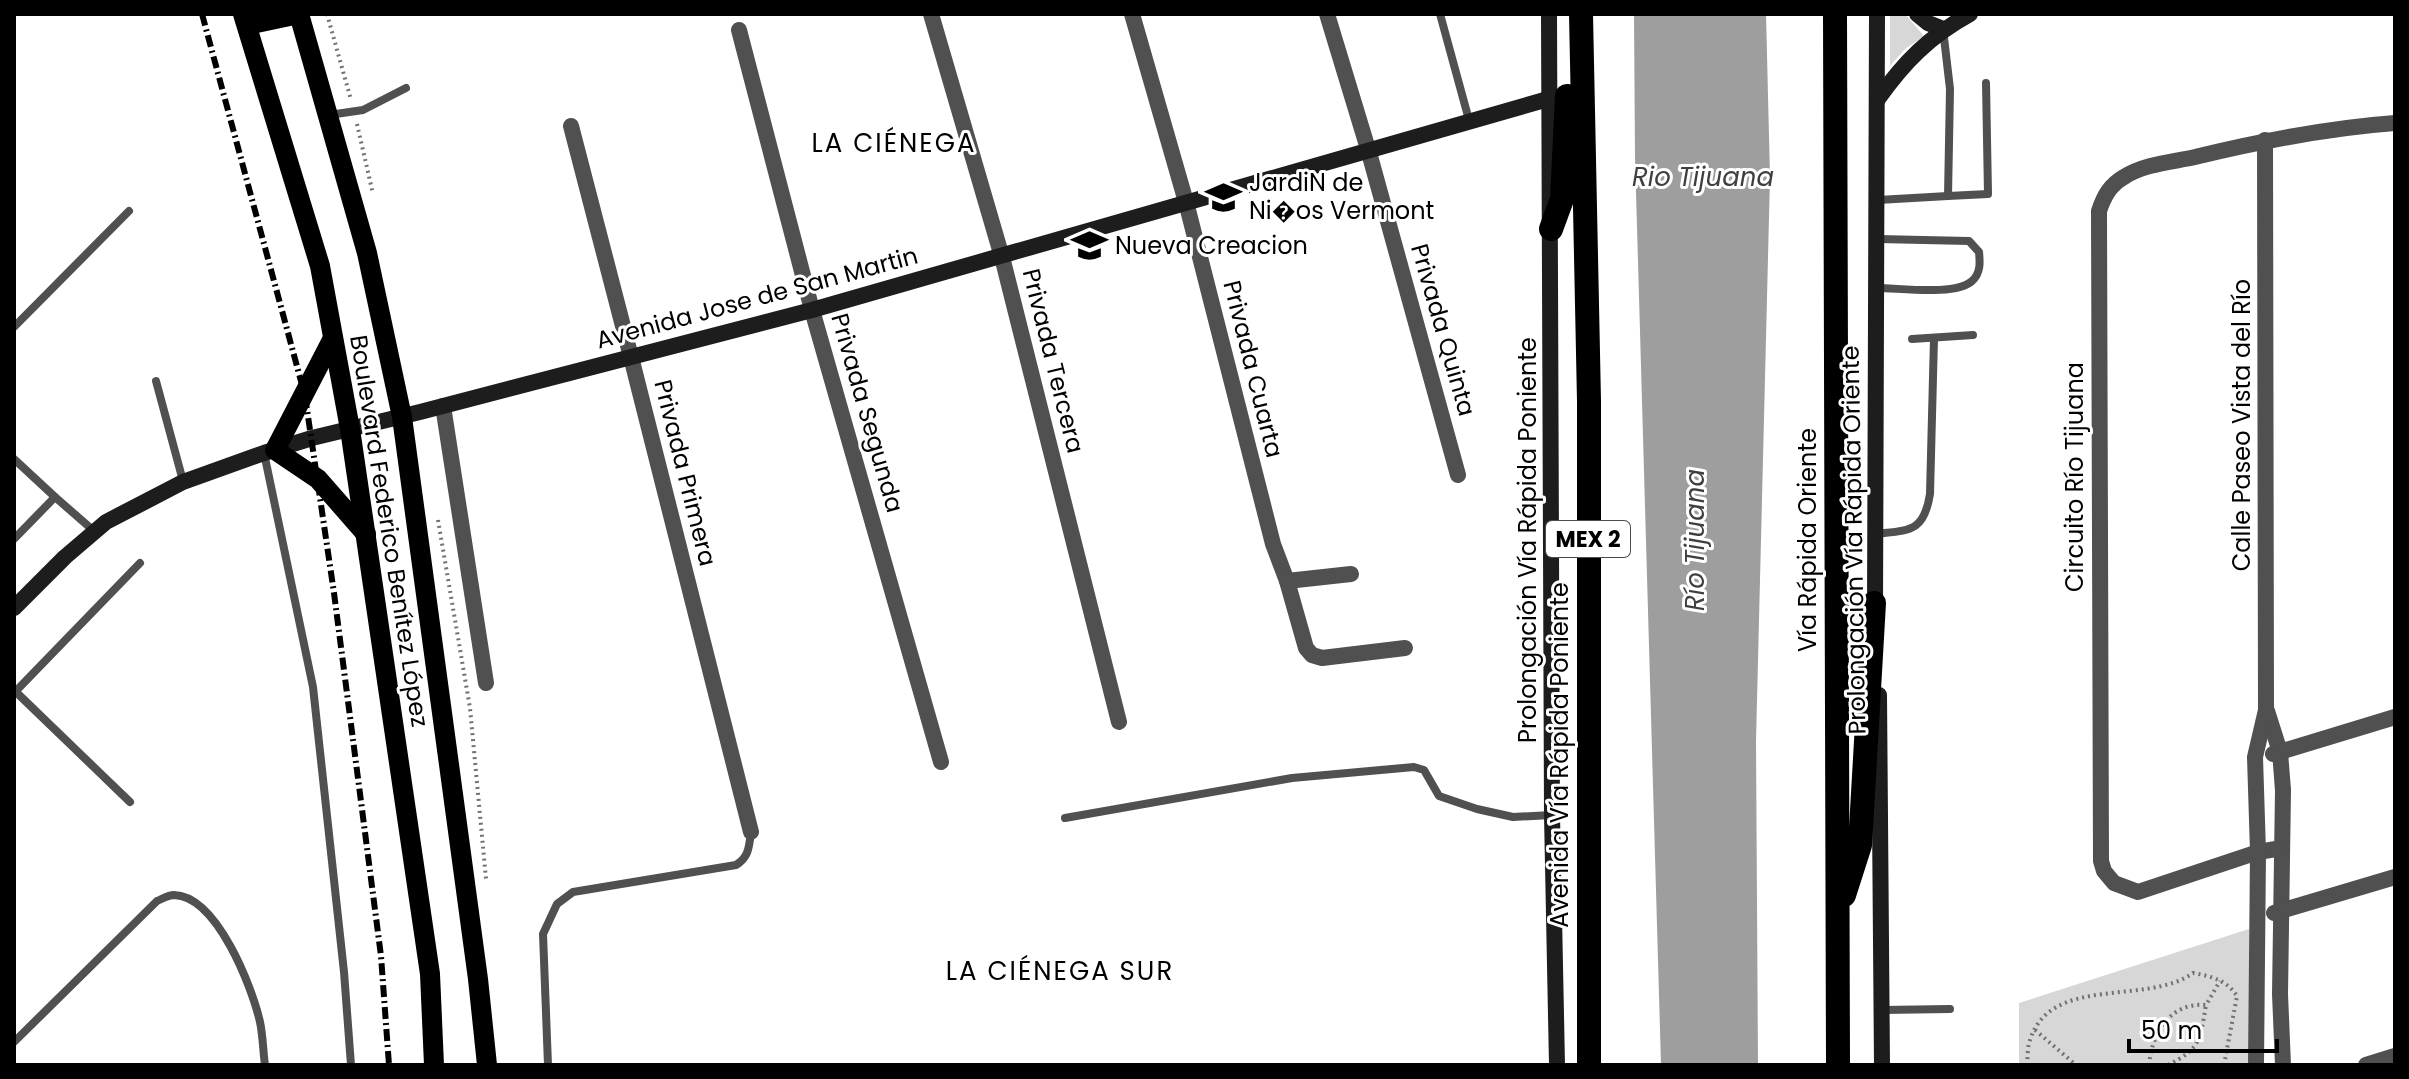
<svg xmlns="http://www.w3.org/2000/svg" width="2409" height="1079" viewBox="0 0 2409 1079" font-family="Poppins,sans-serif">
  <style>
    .green { fill: #d7d7d7 }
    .water { fill: #9e9e9e }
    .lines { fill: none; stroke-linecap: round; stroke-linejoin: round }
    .path { stroke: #727272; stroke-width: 4; stroke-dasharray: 2 4; stroke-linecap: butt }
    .lane { stroke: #505050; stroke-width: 8 }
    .street { stroke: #505050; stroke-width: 16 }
    .secondary { stroke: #1d1d1d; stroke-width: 16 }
    .primary { stroke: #000; stroke-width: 20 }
    .highway { stroke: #000; stroke-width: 24 }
    .rail { stroke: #000; stroke-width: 6; stroke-dasharray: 12 4 2 4; stroke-linecap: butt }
    .labels { text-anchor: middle; stroke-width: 6; stroke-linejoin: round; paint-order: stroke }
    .shield { fill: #fff; stroke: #4c4c4c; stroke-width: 2 }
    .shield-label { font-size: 22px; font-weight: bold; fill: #000 }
    .poi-label { font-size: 24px; fill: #000; stroke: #fff; text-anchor: start }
    .street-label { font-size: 24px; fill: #000; stroke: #fff }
    .neighbourhood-label { font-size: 26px; letter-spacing: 2px; fill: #000; stroke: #fff }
    .water-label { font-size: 26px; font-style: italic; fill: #3f3f3f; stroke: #fff }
  </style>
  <rect width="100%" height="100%" fill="#fff"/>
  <!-- green -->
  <g class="green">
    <path d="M1890,14H1905L1924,36L1905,49L1890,66Z"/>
    <path d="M2249,929L2253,1065H2019V1003Z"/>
  </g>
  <!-- water -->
  <path class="water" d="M1634,14H1766L1770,177L1756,741L1758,1065H1661L1635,157Z"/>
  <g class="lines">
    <!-- path -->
    <g class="path">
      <path d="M327,14L351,100"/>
      <path d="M357,124L373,194"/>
      <path d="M438,520L470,708L486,879"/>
      <path d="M2035,1030L2076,1065"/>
      <path d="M2027,1065C2028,1057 2027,1048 2030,1040C2051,974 2147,1006 2193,973C2210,976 2227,980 2237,996L2224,1065"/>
      <path d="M2149,1065C2152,1033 2170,1002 2206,1005L2220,981"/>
      <path d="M2168,1065C2201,1049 2200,1039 2206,1005"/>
    </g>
    <!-- lane -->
    <g class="lane">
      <path d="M1440,14L1469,120"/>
      <path d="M329,115L363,110L406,88"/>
      <path d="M1948,196L1988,194L1986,83"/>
      <path d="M1878,200L1948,196L1950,89L1943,29"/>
      <path d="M1877,288C1900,288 1956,296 1972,281C1981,273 1980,262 1979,252L1969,241L1878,239"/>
      <path d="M14,327L129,211"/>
      <path d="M1912,339L1973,335"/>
      <path d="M156,381L183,481"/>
      <path d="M264,453L313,687L344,972L351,1065"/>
      <path d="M14,459L55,497"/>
      <path d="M1876,534C1910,530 1924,532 1930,494L1934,338"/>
      <path d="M14,539L55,497L94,531"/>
      <path d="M16,692L130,802"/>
      <path d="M14,693L140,563"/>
      <path d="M1065,818L1292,778L1414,767L1424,770L1439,796L1477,809L1513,817L1552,815"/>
      <path d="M1882,1010L1950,1009"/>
      <path d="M14,1042L157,901C162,899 168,895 174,895C217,896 252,987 260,1022C263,1036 263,1051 265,1065"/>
      <path d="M548,1065L543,934L557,904L573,892L736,865C749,857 749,847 751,832"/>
    </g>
    <!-- street -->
    <g class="street">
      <path d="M931,14L1002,257L1119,722"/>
      <path d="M1132,14L1186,202L1273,544L1287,581L1351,574"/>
      <path d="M1327,14L1368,149L1458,475"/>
      <path d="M739,30L812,310L941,762"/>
      <path d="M571,126L631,357L751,832"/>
      <path d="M443,406L486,683"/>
      <path d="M1287,581L1306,648L1312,655L1322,658L1405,648"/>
      <path d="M2267,711L2280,752L2283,790L2280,994L2283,1065"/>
      <path d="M2273,754L2395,717"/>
      <path d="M2282,848L2258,852L2138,892L2114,883L2104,871L2101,861L2099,211C2104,196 2110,185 2124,177C2144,164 2172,162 2195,157C2261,141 2327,128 2395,123"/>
      <path d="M2274,913L2395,877"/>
      <path d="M2256,1065L2258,852L2255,757L2266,710L2265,140"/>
      <path d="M2366,1065L2395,1056"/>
    </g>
    <!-- secondary -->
    <g class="secondary">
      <path d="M1549,14L1552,815L1557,1065"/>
      <path d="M1917,14L1928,23L1943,29"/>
      <path d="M1878,99C1904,62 1930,36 1970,14"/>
      <path d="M14,608L65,557L106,522L183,482L264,453L312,438L420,412L812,310L1548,99"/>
      <path d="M1875,612L1877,14"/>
      <path d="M1879,695L1882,1065"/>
    </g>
    <!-- primary -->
    <g class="primary">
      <path d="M243,14L320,266L350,429L430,974L434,1065"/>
      <path d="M299,14L367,253L402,417L478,979L487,1065"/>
      <path d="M247,25L299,14"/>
      <path d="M333,338L275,450L318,479L366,534"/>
    </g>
    <!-- highway -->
    <g class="highway">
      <path d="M1581,14L1589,401V1065"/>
      <path d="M1835,14L1838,1065"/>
      <path d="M1551,229L1562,199L1567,96"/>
      <path d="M1844,895L1860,845L1874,603"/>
    </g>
    <!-- rail -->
    <path class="rail" d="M202,14L305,396L334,593L381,956L389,1065"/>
  </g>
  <!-- icons -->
  <defs>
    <symbol id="school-bare" viewBox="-9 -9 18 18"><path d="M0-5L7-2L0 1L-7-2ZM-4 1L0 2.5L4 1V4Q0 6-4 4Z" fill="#000" stroke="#fff" stroke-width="2.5" paint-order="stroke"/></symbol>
  </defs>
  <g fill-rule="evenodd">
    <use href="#school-bare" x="1198" y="172" width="51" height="51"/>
    <use href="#school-bare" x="1064" y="220" width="51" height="51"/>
  </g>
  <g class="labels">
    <!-- shield labels -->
    <rect class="shield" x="1546" y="521" width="84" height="36" rx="6"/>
    <g class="shield-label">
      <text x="1588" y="547">MEX 2</text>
    </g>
    <!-- poi labels -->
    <g class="poi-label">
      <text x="1249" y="191">JardiN de<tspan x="1249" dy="28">Ni�os Vermont</tspan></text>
      <text x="1115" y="254">Nueva Creacion</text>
    </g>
    <!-- street labels -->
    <g class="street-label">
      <text transform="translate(757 298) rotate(-15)" y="8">Avenida Jose de San Martin</text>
      <text transform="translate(1443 330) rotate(74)" y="8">Privada Quinta</text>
      <text transform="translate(1053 361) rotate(76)" y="8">Privada Tercera</text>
      <text transform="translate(1253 369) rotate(76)" y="8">Privada Cuarta</text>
      <text transform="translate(867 413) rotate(74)" y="8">Privada Segunda</text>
      <text transform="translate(2242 425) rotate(-90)" y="8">Calle Paseo Vista del Río</text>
      <text transform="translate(685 473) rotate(76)" y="8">Privada Primera</text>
      <text transform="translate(2075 477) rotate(-90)" y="8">Circuito Río Tijuana</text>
      <text transform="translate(389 531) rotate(81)" y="8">Boulevard Federico Benítez López</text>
      <text transform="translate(1528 540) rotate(-90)" y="8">Prolongación Vía Rápida Poniente</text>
      <text transform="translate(1808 540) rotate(-90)" y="8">Vía Rápida Oriente</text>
      <text transform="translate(1854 540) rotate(-91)" y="8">Prolongación Vía Rápida Oriente</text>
      <text transform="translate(1560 755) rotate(-90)" y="8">Avenida Vía Rápida Poniente</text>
    </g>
    <!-- neighbourhood labels -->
    <g class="neighbourhood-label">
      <text x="894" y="152">LA CIÉNEGA</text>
      <text x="1060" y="980">LA CIÉNEGA SUR</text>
    </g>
    <!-- water labels -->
    <g class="water-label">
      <text x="1703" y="186">Rio Tijuana</text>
      <text transform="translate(1695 540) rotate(-90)" y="9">Río Tijuana</text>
    </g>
  </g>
  <!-- border -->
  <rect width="2409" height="1079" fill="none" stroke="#000000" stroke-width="32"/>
  <!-- scale -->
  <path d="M2129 1039v12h148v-12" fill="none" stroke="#000000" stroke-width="4"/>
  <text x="2141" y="1039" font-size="24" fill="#000000" stroke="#ffffff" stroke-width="6" paint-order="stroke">50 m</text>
</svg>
